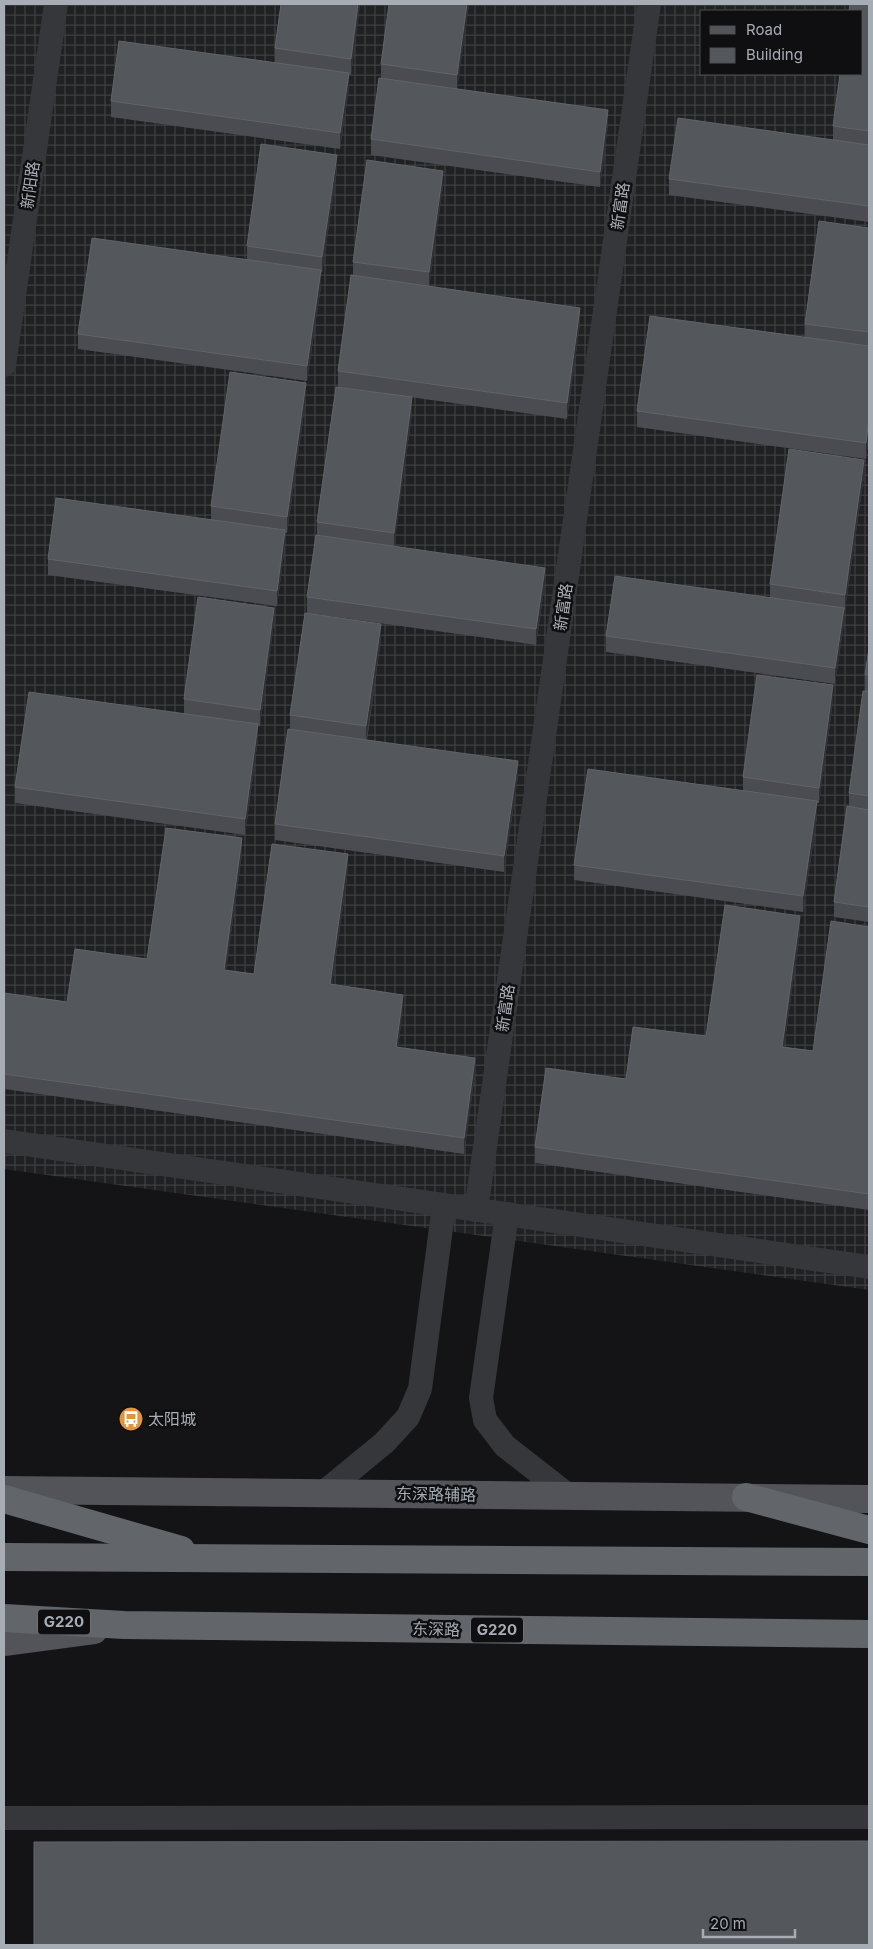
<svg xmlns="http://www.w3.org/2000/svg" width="873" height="1949" viewBox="0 0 873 1949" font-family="Inter,'Noto Sans SC',sans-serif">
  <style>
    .industrial { fill: url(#industrial-grid); fill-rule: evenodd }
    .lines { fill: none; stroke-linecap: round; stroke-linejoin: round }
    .street { stroke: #35373a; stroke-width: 24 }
    .primary { stroke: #525459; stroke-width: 28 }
    .highway { stroke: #62666b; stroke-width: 28 }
    .wall { fill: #4a4c51 }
    .shaded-wall { fill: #303135 }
    .building { fill: #54575b; stroke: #616469 }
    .labels { text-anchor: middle; stroke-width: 5; stroke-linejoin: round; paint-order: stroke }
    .shield { fill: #0f0f11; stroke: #797e84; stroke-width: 1 }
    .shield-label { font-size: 15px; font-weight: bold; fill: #a7adb5 }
    .street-label { font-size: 16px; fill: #a7adb5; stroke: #0f0f11 }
    .poi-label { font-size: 16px; fill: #a7adb5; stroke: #0f0f11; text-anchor: start }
  </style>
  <defs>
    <pattern id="industrial-grid" width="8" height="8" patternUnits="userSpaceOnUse" patternTransform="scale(1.25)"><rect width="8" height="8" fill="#202123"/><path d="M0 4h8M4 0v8" fill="none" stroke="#3e3f41"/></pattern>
  </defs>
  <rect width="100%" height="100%" fill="#141416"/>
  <!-- industrial -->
  <path class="industrial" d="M4,4H869V1290L4,1169ZM702,11H862V74H702Z"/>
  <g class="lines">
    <!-- street -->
    <g class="street">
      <path d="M4,365L56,4"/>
      <path d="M4,1141L869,1267"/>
      <path d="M476,1210L649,4"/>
      <path d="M507,1214L481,1398L485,1420L505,1446L569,1496"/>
      <path d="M323,1493L384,1443L408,1417L420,1389L444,1205"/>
      <path d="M4,1818L869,1817"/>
    </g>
    <!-- primary -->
    <g class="primary">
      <path d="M4,1490L869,1499"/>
      <path d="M4,1642L94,1630"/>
    </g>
    <!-- highway -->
    <g class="highway">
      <path d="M746,1497L869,1530"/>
      <path d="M4,1499L181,1550"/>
      <path d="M4,1557L869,1562"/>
      <path d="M4,1618L124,1625L869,1634"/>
    </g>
  </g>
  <!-- wall -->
  <g class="wall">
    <path d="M281,4H360L351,75L349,74V88L340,149L111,117V101L275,62V48Z"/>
    <path d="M469,4L457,89L608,125L600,187L371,155V139L381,78V64Z"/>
    <path d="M869,4V222L669,195V179L833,140V126Z"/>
    <path d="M337,170L322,273L321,272V286L307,381L78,349V334L247,260V246Z"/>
    <path d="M443,186L429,286L580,323L567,419L338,387V371L353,276V262Z"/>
    <path d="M869,228V433L866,459L637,427V411L805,337V324Z"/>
    <path d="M306,398L287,533H285V546L277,606L48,575V559L211,520V506Z"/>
    <path d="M412,413L394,546L545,583L536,645L307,613V597L317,536V522Z"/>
    <path d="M864,476L845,610H844V623L835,684L606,652V636L770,597V584Z"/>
    <path d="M274,623L260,726H258V739L245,835L15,803V787L184,713V699Z"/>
    <path d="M381,639L367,740L518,776L504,872L275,840V824L290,729V715Z"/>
    <path d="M869,648V691H865V675Z"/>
    <path d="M869,691V922L834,917V902L849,807V793Z"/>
    <path d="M833,701L819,803H817V817L803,912L574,880V865L743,791V777Z"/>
    <path d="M242,854L226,970L254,974L348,870L332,985L403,1010L398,1047L475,1074L464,1154L4,1089V993L67,1002L147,959Z"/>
    <path d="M869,927V1210L535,1163V1147L706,1036L800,932L784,1047L813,1051Z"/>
  </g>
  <!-- shaded-wall -->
  <g class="shaded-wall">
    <path d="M358,4H360L351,75V59Z"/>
    <path d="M467,4H469L457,91V75Z"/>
    <path d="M349,73V88L340,149V133Z"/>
    <path d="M608,110V125L600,187V172Z"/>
    <path d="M337,155V170L322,273V257Z"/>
    <path d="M443,171V186L429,288V272Z"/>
    <path d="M321,270V286L307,381V366Z"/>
    <path d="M580,308V323L567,419V403Z"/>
    <path d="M306,383V398L287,533V517Z"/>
    <path d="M412,397V413L394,548V533Z"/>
    <path d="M869,418V433L866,459V443Z"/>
    <path d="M864,460V476L845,610V595Z"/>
    <path d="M285,530V546L277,606V591Z"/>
    <path d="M545,568V583L536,645V629Z"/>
    <path d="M274,608V623L260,726V710Z"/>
    <path d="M844,608V623L835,684V668Z"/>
    <path d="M381,624V639L366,742V726Z"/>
    <path d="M833,685V701L819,803V788Z"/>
    <path d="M258,724V739L245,835V819Z"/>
    <path d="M518,761V776L504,872V856Z"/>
    <path d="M817,801V817L803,912V896Z"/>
    <path d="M242,838V854L224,985V970Z"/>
    <path d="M348,854V870L330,1000V984Z"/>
    <path d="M800,916V932L782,1063V1047Z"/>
    <path d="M403,995V1010L396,1063V1047Z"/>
    <path d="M475,1058V1074L464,1154V1138Z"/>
  </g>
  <!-- building -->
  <g class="building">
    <path d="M281,4H358L351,59L275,48Z"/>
    <path d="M389,4H467L457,75L381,64Z"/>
    <path d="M850,4H869V131L833,126L840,74H862V11H849Z"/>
    <path d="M119,41L349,73L340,133L111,101Z"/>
    <path d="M379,78L608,110L600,172L371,139Z"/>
    <path d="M678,118L869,145V206L669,179Z"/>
    <path d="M261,144L337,155L322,257L247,246Z"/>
    <path d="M367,160L443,171L429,272L353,262Z"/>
    <path d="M819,221L869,228V332L805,324Z"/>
    <path d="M92,238L321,270L307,366L78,334Z"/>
    <path d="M351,275L580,308L567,403L338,371Z"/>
    <path d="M650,316L869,346V418L866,443L637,411Z"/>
    <path d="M230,372L306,383L287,517L211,506Z"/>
    <path d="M336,387L412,397L394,533L317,522Z"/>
    <path d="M789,449L864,460L845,595L770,584Z"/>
    <path d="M56,498L285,530L277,591L48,559Z"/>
    <path d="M316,535L545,568L536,629L307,597Z"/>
    <path d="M615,576L844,608L835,668L606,636Z"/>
    <path d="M198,597L274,608L260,710L184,699Z"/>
    <path d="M305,613L381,624L366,726L290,715Z"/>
    <path d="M869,648V675H865Z"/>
    <path d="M757,675L833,685L819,788L743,777Z"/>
    <path d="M863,691H869V796L849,793Z"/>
    <path d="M29,692L258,724L245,819L15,787Z"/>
    <path d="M288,729L518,761L504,856L275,824Z"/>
    <path d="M588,769L817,801L803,896L574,865Z"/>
    <path d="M847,806L869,810V907L834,902Z"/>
    <path d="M166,828L242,838L224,970L254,974L272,844L348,854L330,984L403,995L396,1047L475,1058L464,1138L4,1074V993L67,1002L75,949L147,959Z"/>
    <path d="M725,905L800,916L782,1047L813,1051L831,921L869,927V1194L535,1147L546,1068L626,1079L633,1027L706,1036Z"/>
    <path d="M869,1841V1945H34V1842Z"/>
  </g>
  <!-- icons -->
  <defs>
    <symbol id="bus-disc" viewBox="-11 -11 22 22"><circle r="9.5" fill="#e19340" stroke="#0f0f11"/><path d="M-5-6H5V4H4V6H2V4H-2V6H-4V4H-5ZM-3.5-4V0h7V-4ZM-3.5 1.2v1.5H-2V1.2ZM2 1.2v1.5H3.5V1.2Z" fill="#fff"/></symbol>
  </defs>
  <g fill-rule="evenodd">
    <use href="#bus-disc" x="117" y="1405" width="28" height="28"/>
  </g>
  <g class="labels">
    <!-- shield labels -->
    <g class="shield">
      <rect x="38" y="1609.5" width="52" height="25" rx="4"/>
      <rect x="471" y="1617.5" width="52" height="25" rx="4"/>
    </g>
    <g class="shield-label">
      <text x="64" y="1627">G220</text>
      <text x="497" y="1635">G220</text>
    </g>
    <!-- street labels -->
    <g class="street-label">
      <text transform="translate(30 185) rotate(-82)" y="6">新阳路</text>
      <text transform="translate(620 206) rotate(-82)" y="6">新富路</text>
      <text transform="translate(563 607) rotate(-82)" y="6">新富路</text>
      <text transform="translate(505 1008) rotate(-82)" y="6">新富路</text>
      <text transform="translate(436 1494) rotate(1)" y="6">东深路辅路</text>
      <text transform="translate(436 1629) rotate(1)" y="6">东深路</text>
    </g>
    <!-- poi labels -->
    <g class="poi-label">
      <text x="148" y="1425">太阳城</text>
    </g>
  </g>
  <!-- border -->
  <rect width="873" height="1949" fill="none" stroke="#a7adb5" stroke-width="10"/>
  <!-- legend -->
  <rect x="700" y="10" width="162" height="65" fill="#0f0f11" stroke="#4c4e53"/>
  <rect x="710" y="26" width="25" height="8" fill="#525459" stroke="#4c4e53"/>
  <text x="746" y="35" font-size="15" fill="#a7adb5">Road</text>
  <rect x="710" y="48" width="25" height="15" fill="#54575b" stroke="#4c4e53"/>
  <text x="746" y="60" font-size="15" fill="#a7adb5">Building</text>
  <!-- scale -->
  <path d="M703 1929v8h92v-8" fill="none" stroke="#a7adb5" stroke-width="2.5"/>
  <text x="710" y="1929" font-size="15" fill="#a7adb5" stroke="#0f0f11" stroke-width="4" paint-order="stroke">20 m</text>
</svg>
